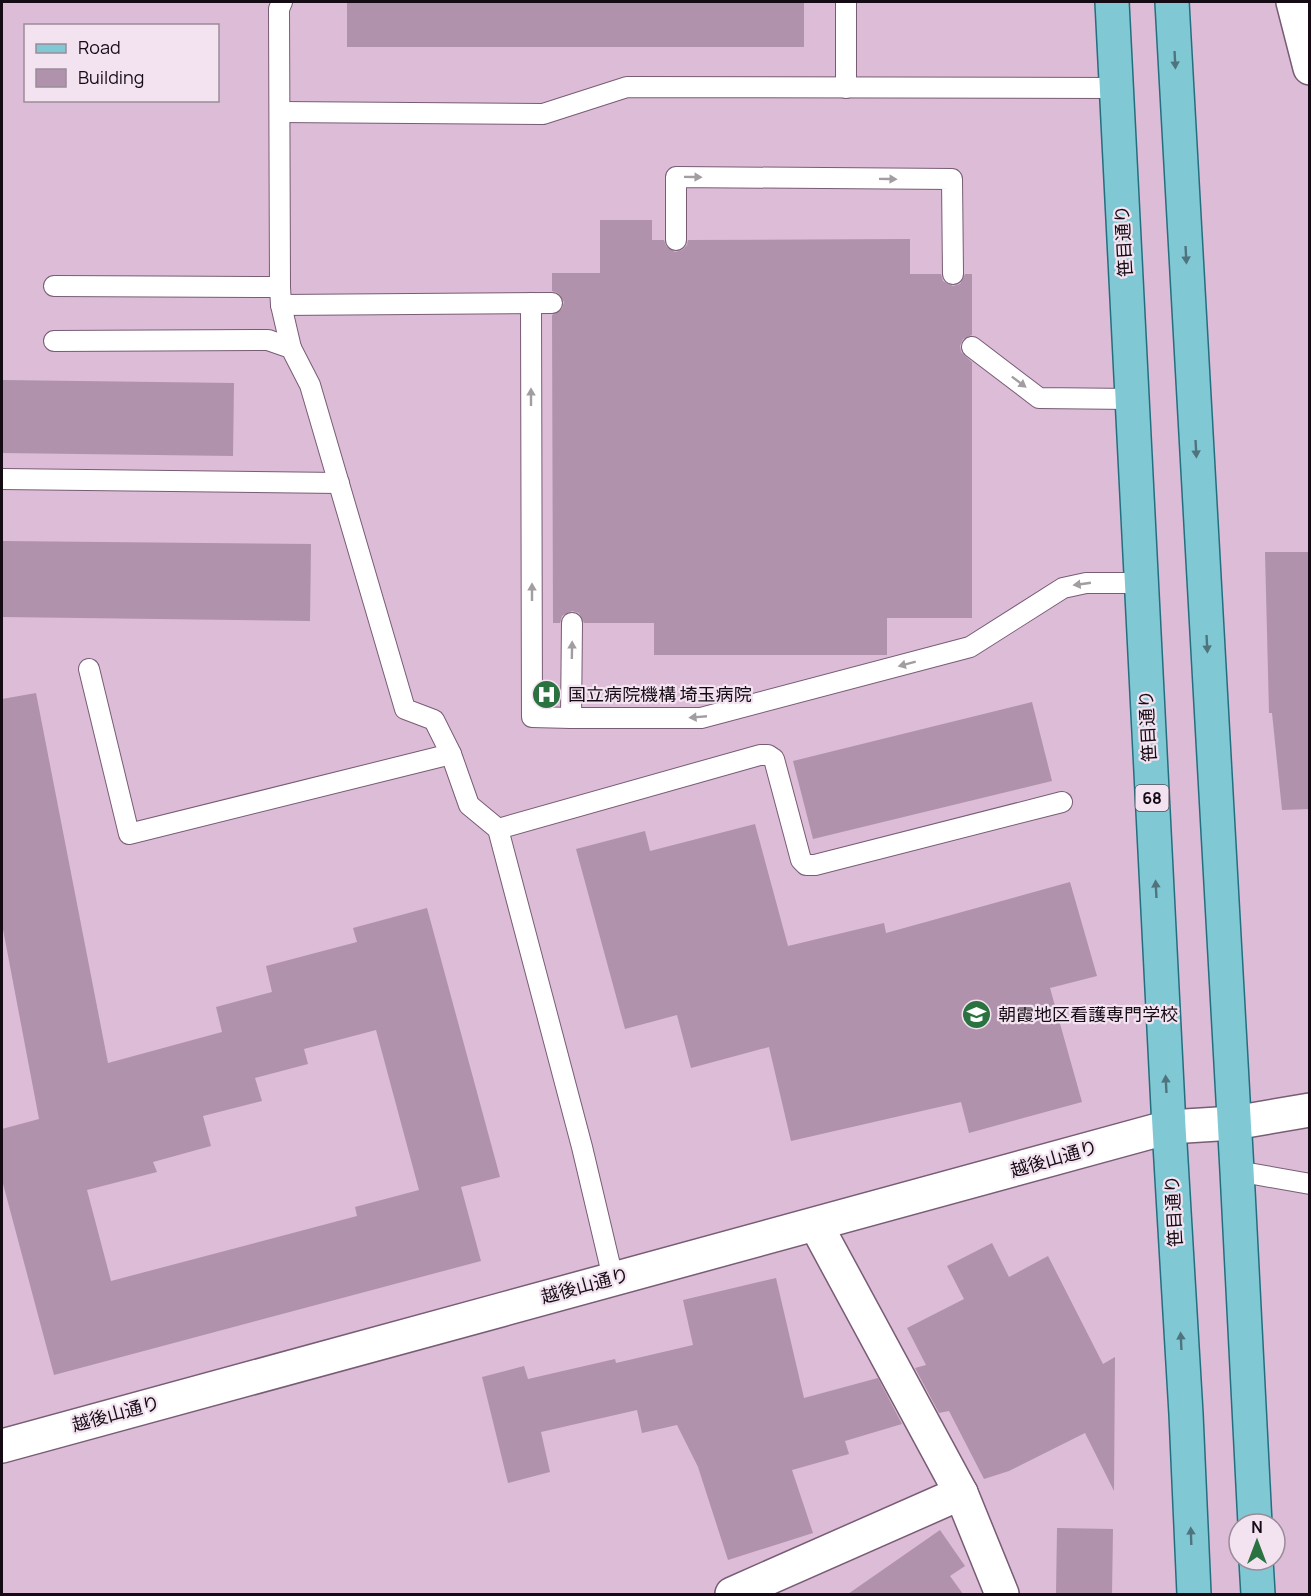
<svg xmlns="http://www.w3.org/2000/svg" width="1311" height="1596" viewBox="0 0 1311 1596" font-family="Manrope,'Noto Sans JP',sans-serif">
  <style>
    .building { fill: #b092ac; fill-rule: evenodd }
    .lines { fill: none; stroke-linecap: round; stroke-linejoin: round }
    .lane-casing { stroke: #785c74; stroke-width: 22 }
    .street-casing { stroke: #785c74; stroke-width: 36 }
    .secondary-casing { stroke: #785c74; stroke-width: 36 }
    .primary-casing { stroke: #246f7f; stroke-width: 36 }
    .lane { stroke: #fff; stroke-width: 20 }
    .street { stroke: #fff; stroke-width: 33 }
    .secondary { stroke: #fff; stroke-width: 33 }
    .primary { stroke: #80c9d4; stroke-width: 33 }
    .oneway { fill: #50747e }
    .oneway2 { fill: #a19da1 }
    .labels { text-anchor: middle; stroke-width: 4.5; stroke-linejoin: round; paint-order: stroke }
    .shield { fill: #f3e2f0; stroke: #584c56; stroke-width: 1.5 }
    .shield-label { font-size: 16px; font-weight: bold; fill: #150b14 }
    .street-label { font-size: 18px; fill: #150b14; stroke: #f3e2f0 }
    .poi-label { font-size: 18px; fill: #150b14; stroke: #f3e2f0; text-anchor: start }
  </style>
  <rect width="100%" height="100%" fill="#dcbcd7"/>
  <!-- building -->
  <g class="building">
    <rect x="347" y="2" width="457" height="45"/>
    <path d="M600,220H652V240H664L666,246L675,252L682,250L687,245L688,240L910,239V274H941L943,281L953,286L960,284L965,274H972V335L963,339L960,346L961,352L972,362V618H887V655H654V623H584L579,613L572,611L562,616L560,623H553L552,315L562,309L564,302L558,293L552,291V273H600Z"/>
    <path d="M2,380L234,383L233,456L2,453Z"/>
    <path d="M2,541L311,544L310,621L2,617Z"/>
    <path d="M1265,552H1308L1310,809L1282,810L1272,713H1269Z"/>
    <path d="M36,693L108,1063L222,1032L216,1007L272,992L266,966L357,942L353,928L427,908L500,1177L461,1187L481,1261L54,1375L2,1180V1129L39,1119L2,924V699ZM376,1030L419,1190L355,1207L357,1216L111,1281L87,1190L157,1172L153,1162L211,1146L203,1116L262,1101L255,1078L308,1064L304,1049Z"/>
    <path d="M1032,702L1052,781L813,839L793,761Z"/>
    <path d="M755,824L788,946L884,923L886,933L1070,882L1097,976L1050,988L1082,1102L969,1133L961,1102L791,1141L769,1047L691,1068L677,1015L625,1029L576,849L645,831L650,851Z"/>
    <path d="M992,1243L1009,1277L1048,1256L1103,1364L1115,1357L1114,1491L1085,1433L1009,1471L984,1479L949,1411L939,1413L915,1368L926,1365L907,1328L964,1299L947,1266Z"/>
    <path d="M776,1278L804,1398L878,1378L902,1424L845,1441L849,1454L792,1470L813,1533L728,1560L698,1467L677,1425L642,1433L637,1410L541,1432L550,1472L508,1483L482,1377L524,1366L528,1379L615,1359L616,1363L693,1345L683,1300Z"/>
    <path d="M1057,1528L1113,1529L1112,1594H1056Z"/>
    <path d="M940,1530L965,1566L950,1576L963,1594H848Z"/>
  </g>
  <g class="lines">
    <defs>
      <g id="lane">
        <path d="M282,2L279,9L280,287L281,305L291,348"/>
        <path d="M846,88V2"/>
        <path d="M280,112L543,114L627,87L1116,88"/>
        <path d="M676,240V177L952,179L953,274"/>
        <path d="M54,286L280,287"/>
        <path d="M531,303L532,717L571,718"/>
        <path d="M281,305L552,303"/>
        <path d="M54,341L268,340L291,348L310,385L405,709L434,720L451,754L469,805L498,829L582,1147L613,1278"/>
        <path d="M972,347L1039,398L1131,399"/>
        <path d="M2,479L339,483"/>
        <path d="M572,623L571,718H701L970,647L1063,588L1086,583H1141"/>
        <path d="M89,669L129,834L451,754"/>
        <path d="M498,829L760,755H768L774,759L801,860L806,865H815L1062,802"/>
        <path d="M1237,1171L1310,1184"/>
      </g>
      <g id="street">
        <path d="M1293,2L1310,68"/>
        <path d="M1169,1127L1234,1123L1310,1110"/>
        <path d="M816,1225L961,1493L1002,1594"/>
        <path d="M732,1594L961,1493"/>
      </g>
      <path id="secondary" d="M2,1446C391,1339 780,1235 1169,1127"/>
      <g id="primary">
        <path d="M1112,2L1169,1127L1186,1414L1194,1594"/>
        <path d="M1172,2L1237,1171L1255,1524"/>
        <path d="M1256,1560L1258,1594"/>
      </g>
    </defs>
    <!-- lane casing -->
    <use href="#lane" class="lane-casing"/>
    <!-- street casing -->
    <use href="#street" class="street-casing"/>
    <!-- secondary casing -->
    <use href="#secondary" class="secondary-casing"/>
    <!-- primary casing -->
    <use href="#primary" class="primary-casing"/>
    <!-- lane -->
    <use href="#lane" class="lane"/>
    <!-- street -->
    <use href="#street" class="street"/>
    <!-- secondary -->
    <use href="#secondary" class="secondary"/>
    <!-- primary -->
    <use href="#primary" class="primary"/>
  </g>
  <!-- one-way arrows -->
  <defs><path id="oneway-solid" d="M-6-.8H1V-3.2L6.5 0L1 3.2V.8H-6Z" transform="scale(1.5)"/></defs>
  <g class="oneway">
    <use href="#oneway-solid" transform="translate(1175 60) rotate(87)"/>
    <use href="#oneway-solid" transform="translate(1186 255) rotate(87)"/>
    <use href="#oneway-solid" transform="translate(1196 449) rotate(87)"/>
    <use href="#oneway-solid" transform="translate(1207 644) rotate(87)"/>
    <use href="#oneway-solid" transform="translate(1156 889) rotate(-93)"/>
    <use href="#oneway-solid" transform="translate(1166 1084) rotate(-93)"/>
    <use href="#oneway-solid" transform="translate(1181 1341) rotate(-93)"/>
    <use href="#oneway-solid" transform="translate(1191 1536) rotate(-92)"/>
  </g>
  <g class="oneway2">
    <use href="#oneway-solid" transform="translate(693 177) rotate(1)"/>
    <use href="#oneway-solid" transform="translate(888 179) rotate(1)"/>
    <use href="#oneway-solid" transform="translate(1019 382) rotate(37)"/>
    <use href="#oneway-solid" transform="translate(531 397) rotate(-90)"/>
    <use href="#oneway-solid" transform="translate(1082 584) rotate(172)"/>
    <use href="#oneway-solid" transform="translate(532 592) rotate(-90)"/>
    <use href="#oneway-solid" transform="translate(572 650) rotate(-89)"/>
    <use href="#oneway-solid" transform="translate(907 664) rotate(165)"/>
    <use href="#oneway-solid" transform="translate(698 717) rotate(175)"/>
  </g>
  <!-- icons -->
  <defs>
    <symbol id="hospital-disc" viewBox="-11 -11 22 22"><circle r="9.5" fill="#2a7341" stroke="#f3e2f0"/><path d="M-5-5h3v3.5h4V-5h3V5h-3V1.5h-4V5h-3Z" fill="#fff"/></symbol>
    <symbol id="university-disc" viewBox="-11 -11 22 22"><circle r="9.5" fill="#2a7341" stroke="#f3e2f0"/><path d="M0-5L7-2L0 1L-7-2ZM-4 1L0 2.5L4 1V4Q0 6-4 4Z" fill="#fff"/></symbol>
  </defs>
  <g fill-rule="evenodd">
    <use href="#hospital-disc" x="530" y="678" width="33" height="33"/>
    <use href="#university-disc" x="960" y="998" width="33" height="33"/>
  </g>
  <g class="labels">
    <!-- shield labels -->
    <rect class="shield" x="1135.5" y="785" width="33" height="26" rx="4.5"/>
    <g class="shield-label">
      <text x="1152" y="804">68</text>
    </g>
    <!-- street labels -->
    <g class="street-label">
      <text transform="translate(1124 241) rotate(-93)" y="6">笹目通り</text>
      <text transform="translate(1148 726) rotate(-93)" y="6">笹目通り</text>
      <text transform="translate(1054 1159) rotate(-16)" y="6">越後山通り</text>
      <text transform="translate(1174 1211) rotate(-93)" y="6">笹目通り</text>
      <text transform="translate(585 1286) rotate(-15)" y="6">越後山通り</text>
      <text transform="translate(116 1414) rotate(-15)" y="6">越後山通り</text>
    </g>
    <!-- poi labels -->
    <g class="poi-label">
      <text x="568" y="701">国立病院機構 埼玉病院</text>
      <text x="998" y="1021">朝霞地区看護専門学校</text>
    </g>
  </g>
  <!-- border -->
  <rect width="1311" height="1596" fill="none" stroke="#150b14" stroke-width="6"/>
  <!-- legend -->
  <rect x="24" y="24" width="195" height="78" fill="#f3e2f0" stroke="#9a8c98" stroke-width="1.5"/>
  <rect x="36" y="44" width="30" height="9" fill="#80c9d4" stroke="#9a8c98" stroke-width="1.5"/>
  <text x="78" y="54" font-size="18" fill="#150b14">Road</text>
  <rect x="36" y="69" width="30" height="18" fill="#b092ac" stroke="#9a8c98" stroke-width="1.5"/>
  <text x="78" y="84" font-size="18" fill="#150b14">Building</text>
  <!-- north arrow -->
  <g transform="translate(1257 1542)"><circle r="28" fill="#f3e2f0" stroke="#9a8c98" stroke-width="1.5"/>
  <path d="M0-4.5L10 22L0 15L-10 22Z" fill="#2a7341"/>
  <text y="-9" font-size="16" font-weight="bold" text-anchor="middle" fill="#150b14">N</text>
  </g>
</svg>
